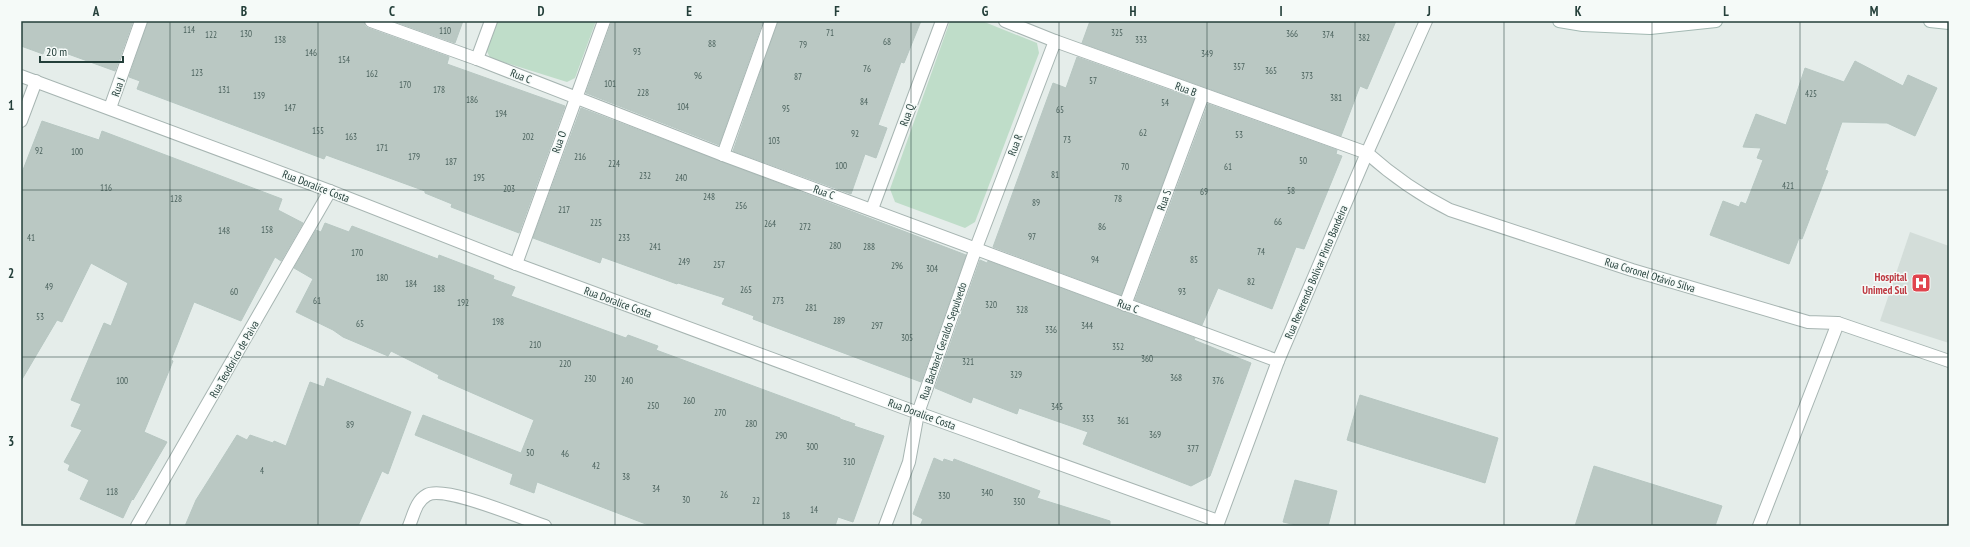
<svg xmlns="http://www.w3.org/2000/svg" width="1970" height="547" viewBox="0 0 1970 547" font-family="'PT Sans Narrow',sans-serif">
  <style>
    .built { fill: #d3ddd9 }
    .green { fill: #bfddc9 }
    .building { fill: #bac8c3; stroke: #b7c7c2 }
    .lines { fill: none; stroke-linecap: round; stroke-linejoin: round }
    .minor-casing { stroke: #a7b5b2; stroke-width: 14 }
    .tertiary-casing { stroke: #a7b5b2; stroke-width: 14 }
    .secondary-casing { stroke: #a3b9b3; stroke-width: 14 }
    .minor { stroke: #fff; stroke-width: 12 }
    .tertiary { stroke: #fff; stroke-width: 12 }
    .secondary { stroke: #fff; stroke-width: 12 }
    .grid { fill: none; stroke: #243f3a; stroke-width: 1; stroke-opacity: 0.55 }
    .labels { text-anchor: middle; stroke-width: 3; stroke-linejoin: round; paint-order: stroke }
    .number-label { font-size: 9px; fill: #4a615c }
    .street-label { font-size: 11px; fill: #243f3a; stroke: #f5faf8 }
    .health-label { font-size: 11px; font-weight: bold; fill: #be3a42; stroke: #f5faf8; text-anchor: end }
    .neatline { fill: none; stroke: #243f3a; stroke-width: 1.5 }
    .grid-label { font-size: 13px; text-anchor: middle; font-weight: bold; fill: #243f3a }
  </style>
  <rect width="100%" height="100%" fill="#e5edea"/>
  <!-- built -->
  <path class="built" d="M1910,232L1949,246V343L1880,321Z"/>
  <!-- green -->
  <g class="green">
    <path d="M497,21H596L575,78L567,82L490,58L486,49Z"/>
    <path d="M950,21H982L1037,43L1039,53L975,222L965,228L895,202L890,189Z"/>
  </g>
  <!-- building -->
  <g class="building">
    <path d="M21,21H133L115,71L46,46L43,54L21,46Z"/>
    <path d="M148,21H364L365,26L368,28L449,57L447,64L565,106L519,233L451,207L452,204L425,193V191L326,155L324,159L137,89L140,81L129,77Z"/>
    <path d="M393,21H463L455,43Z"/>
    <path d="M612,21H763L719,145L586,93Z"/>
    <path d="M778,21H921L904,63L901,62L878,125L887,128L876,158L865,154L851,194L733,151Z"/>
    <path d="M1090,21H1396L1367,89L1360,86L1341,136L1082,43Z"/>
    <path d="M1077,57L1194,99L1121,295L993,247L1053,83L1066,88Z"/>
    <path d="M1855,61L1903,86L1908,75L1937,88L1915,136L1887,123L1842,122L1825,170L1828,171L1802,239L1799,238L1789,264L1710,235L1723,201L1739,207L1741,202L1746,204L1763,160L1757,158L1761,148L1743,147L1756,114L1786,125L1805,68L1844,82Z"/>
    <path d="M1208,104L1337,150L1336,154L1342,156L1304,249L1296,247L1272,309L1218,288L1202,325L1135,300Z"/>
    <path d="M581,108L966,255L921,382L753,319L754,316L722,304L725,298L678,283L677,284L602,257L600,263L533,238Z"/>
    <path d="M42,121L99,140L102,131L282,199L278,210L303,223L281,261L275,257L241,321L194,302L171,360L173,361L144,432L167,442L133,500L132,499L123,518L80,499L89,480L68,470L70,465L64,462L82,430L71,426L81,404L71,400L104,323L111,326L128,283L91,263L62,322L57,320L21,381V175Z"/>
    <path d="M325,223L349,232L352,226L438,259L439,255L494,276L493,279L515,287L511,296L626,338L628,335L658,346L656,350L840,418V419L855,424L854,426L884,436L853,522L838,517L835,526H651L537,482L534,493L510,484L513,474L415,435L423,415L521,453L534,420L438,378L439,375L391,351L388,356L343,337L333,330L296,312L313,279L294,268L316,230L321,232Z"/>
    <path d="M980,260L987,263L988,261L1195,338L1194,340L1251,363L1210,476L1191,486L1083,444L1088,432L1019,408L1017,414L973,397L971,403L935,388Z"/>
    <path d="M327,378L411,412L388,474L382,471L358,526H185L196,500L237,435L247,440L250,435L273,443L274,441L286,446L310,382L324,387Z"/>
    <path d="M1360,395L1498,438L1485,483L1347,440Z"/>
    <path d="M934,458L943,462L944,459L953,462L954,459L1040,491L1037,498L1110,521V526H920L923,519L913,514Z"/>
    <path d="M1594,466L1722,506L1715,526H1575Z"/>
    <path d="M1295,480L1337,491L1328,526H1301L1283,522Z"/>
  </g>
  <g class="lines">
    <defs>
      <g id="minor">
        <path d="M371,21L477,59L723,155L1278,361"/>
        <path d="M1005,21L1055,41L1367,153C1394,177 1418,194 1450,210L1632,270L1808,322L1838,323L1949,361"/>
        <path d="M477,59L491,21"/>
        <path d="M110,108L141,21"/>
        <path d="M21,121L36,81"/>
        <path d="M723,155L771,21"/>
        <path d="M872,209L942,21"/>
        <path d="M516,264L604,21"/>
        <path d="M1125,305L1203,95"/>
        <path d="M137,526L330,191"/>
        <path d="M409,526C414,514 416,501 427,495C445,485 523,519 545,526"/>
        <path d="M885,526L909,462L918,413L976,248L1055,41"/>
        <path d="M1759,526L1838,323"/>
      </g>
      <g id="tertiary">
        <path d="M21,76L330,191L516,264L918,413L1218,521"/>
        <path d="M1217,526L1278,361L1367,153L1426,21"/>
      </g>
      <g id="secondary">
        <path d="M1559,21L1583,25L1650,28L1716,21"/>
        <path d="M1930,21L1949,23"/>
      </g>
    </defs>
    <!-- minor casing -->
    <use href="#minor" class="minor-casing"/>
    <!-- tertiary casing -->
    <use href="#tertiary" class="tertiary-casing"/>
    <!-- secondary casing -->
    <use href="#secondary" class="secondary-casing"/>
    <!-- minor -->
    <use href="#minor" class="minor"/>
    <!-- tertiary -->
    <use href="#tertiary" class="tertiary"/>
    <!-- secondary -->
    <use href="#secondary" class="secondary"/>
  </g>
  <!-- grid -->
  <path class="grid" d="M170,21V526M318,21V526M466,21V526M615,21V526M763,21V526M911,21V526M1059,21V526M1207,21V526M1355,21V526M1504,21V526M1652,21V526M1800,21V526M21,190H1949M21,357H1949"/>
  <!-- icons -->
  <defs>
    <symbol id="hospital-square" viewBox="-11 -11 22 22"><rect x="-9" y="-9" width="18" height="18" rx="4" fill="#e0444e" stroke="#f5faf8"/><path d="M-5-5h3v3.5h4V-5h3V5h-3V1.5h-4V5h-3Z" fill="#fff"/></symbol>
  </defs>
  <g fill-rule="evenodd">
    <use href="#hospital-square" x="1910" y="272" width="22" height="22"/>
  </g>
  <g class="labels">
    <!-- number labels -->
    <g class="number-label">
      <text x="189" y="33">114</text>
      <text x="445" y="34">110</text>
      <text x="830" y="36">71</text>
      <text x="1117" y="36">325</text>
      <text x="246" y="37">130</text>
      <text x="1292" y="37">366</text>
      <text x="211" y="38">122</text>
      <text x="1328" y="38">374</text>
      <text x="1364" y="41">382</text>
      <text x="280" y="43">138</text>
      <text x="1141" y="43">333</text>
      <text x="887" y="45">68</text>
      <text x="712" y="47">88</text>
      <text x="803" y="48">79</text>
      <text x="637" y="55">93</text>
      <text x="311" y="56">146</text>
      <text x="1207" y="57">349</text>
      <text x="344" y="63">154</text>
      <text x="1239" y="70">357</text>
      <text x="867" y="72">76</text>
      <text x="1271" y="74">365</text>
      <text x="197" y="76">123</text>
      <text x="372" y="77">162</text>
      <text x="698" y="79">96</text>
      <text x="1307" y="79">373</text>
      <text x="798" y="80">87</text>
      <text x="1093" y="84">57</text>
      <text x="610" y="87">101</text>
      <text x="405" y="88">170</text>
      <text x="224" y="93">131</text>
      <text x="439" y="93">178</text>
      <text x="643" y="96">228</text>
      <text x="1811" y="97">425</text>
      <text x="259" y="99">139</text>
      <text x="1336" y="101">381</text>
      <text x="472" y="103">186</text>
      <text x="864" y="105">84</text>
      <text x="1165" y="106">54</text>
      <text x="683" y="110">104</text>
      <text x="290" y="111">147</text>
      <text x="786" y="112">95</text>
      <text x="1060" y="113">65</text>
      <text x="501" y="117">194</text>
      <text x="318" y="134">155</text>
      <text x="1143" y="136">62</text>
      <text x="855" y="137">92</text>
      <text x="1239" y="138">53</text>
      <text x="351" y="140">163</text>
      <text x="528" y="140">202</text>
      <text x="1067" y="143">73</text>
      <text x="774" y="144">103</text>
      <text x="382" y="151">171</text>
      <text x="39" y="154">92</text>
      <text x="77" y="155">100</text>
      <text x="414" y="160">179</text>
      <text x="580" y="160">216</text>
      <text x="1303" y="164">50</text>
      <text x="451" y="165">187</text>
      <text x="614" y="167">224</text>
      <text x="841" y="169">100</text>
      <text x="1125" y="170">70</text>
      <text x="1228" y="170">61</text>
      <text x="1055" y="178">81</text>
      <text x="645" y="179">232</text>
      <text x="479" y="181">195</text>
      <text x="681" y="181">240</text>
      <text x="1788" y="189">421</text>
      <text x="106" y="191">116</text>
      <text x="509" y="192">203</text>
      <text x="1291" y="194">58</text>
      <text x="1204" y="195">69</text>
      <text x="709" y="200">248</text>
      <text x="176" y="202">128</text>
      <text x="1118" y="202">78</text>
      <text x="1036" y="206">89</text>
      <text x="741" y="209">256</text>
      <text x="564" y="213">217</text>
      <text x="1278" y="225">66</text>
      <text x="596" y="226">225</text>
      <text x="770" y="227">264</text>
      <text x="805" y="230">272</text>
      <text x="1102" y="230">86</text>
      <text x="267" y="233">158</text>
      <text x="224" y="234">148</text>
      <text x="1032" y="240">97</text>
      <text x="31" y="241">41</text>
      <text x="624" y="241">233</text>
      <text x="835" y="249">280</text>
      <text x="655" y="250">241</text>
      <text x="869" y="250">288</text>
      <text x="1261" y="255">74</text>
      <text x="357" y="256">170</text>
      <text x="1095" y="263">94</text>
      <text x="1194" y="263">85</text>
      <text x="684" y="265">249</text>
      <text x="719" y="268">257</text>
      <text x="897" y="269">296</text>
      <text x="932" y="272">304</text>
      <text x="382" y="281">180</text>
      <text x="1251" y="285">82</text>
      <text x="411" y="287">184</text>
      <text x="49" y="290">49</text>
      <text x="439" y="292">188</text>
      <text x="746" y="293">265</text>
      <text x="234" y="295">60</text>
      <text x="1182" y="295">93</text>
      <text x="317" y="304">61</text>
      <text x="778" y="304">273</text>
      <text x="463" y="306">192</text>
      <text x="991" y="308">320</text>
      <text x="811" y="311">281</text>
      <text x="1022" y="313">328</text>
      <text x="40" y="320">53</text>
      <text x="839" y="324">289</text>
      <text x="498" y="325">198</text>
      <text x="360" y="327">65</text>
      <text x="877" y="329">297</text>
      <text x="1087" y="329">344</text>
      <text x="1051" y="333">336</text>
      <text x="907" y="341">305</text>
      <text x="535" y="348">210</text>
      <text x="1118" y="350">352</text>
      <text x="1147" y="362">360</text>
      <text x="968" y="365">321</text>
      <text x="565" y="367">220</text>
      <text x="1016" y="378">329</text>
      <text x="1176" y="381">368</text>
      <text x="590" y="382">230</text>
      <text x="122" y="384">100</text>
      <text x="627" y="384">240</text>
      <text x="1218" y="384">376</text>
      <text x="689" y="404">260</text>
      <text x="653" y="409">250</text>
      <text x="1057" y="410">345</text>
      <text x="720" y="416">270</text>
      <text x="1088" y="422">353</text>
      <text x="1123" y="424">361</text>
      <text x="751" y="427">280</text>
      <text x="350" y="428">89</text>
      <text x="1155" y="438">369</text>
      <text x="781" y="439">290</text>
      <text x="812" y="450">300</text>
      <text x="1193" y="452">377</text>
      <text x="530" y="456">50</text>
      <text x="565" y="457">46</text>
      <text x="849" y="465">310</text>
      <text x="596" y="469">42</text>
      <text x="262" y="474">4</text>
      <text x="626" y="480">38</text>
      <text x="656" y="492">34</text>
      <text x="112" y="495">118</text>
      <text x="987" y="496">340</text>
      <text x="724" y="498">26</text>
      <text x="944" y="499">330</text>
      <text x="686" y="503">30</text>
      <text x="756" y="504">22</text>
      <text x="1019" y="505">350</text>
      <text x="814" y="513">14</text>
      <text x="786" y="519">18</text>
    </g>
    <!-- street labels -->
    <g class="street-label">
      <text transform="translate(521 76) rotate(21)" y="4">Rua C</text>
      <text transform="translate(118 87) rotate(-70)" y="4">Rua J</text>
      <text transform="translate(1186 89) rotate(20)" y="4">Rua B</text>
      <text transform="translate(907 115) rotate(-70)" y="4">Rua Q</text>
      <text transform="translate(559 142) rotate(-71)" y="4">Rua O</text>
      <text transform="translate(1015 145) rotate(-69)" y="4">Rua R</text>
      <text transform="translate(316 186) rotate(21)" y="4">Rua Doralice Costa</text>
      <text transform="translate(824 192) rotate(20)" y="4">Rua C</text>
      <text transform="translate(1164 200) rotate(-70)" y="4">Rua S</text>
      <text transform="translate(1316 272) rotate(-67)" y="4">Rua Reverendo Bolivar Pinto Bandeira</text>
      <text transform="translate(1650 275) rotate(17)" y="4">Rua Coronel Otávio Silva</text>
      <text transform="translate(618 302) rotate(20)" y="4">Rua Doralice Costa</text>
      <text transform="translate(1128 306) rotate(20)" y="4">Rua C</text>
      <text transform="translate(943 341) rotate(-71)" y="4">Rua Bacharel Geraldo Sepulvedo</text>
      <text transform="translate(234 359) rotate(-60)" y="4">Rua Teodorico de Paiva</text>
      <text transform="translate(922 414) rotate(20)" y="4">Rua Doralice Costa</text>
    </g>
    <!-- health labels -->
    <g class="health-label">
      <text x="1907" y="281">Hospital<tspan x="1907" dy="13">Unimed Sul</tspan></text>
    </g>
  </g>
  <!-- border -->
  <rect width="1970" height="547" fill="none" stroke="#f5faf8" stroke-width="44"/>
  <!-- scale -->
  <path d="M40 56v6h83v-6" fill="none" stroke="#243f3a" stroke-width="2"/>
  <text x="46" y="56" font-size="12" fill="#243f3a" stroke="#f5faf8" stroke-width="3" paint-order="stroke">20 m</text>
  <rect x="22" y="22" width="1926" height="503" class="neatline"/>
  <g class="grid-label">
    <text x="96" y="16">A</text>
    <text x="244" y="16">B</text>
    <text x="392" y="16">C</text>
    <text x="541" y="16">D</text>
    <text x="689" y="16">E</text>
    <text x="837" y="16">F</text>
    <text x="985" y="16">G</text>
    <text x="1133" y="16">H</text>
    <text x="1281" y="16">I</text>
    <text x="1429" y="16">J</text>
    <text x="1578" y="16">K</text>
    <text x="1726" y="16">L</text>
    <text x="1874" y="16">M</text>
    <text x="11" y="110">1</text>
    <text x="11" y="278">2</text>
    <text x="11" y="446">3</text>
  </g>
</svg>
